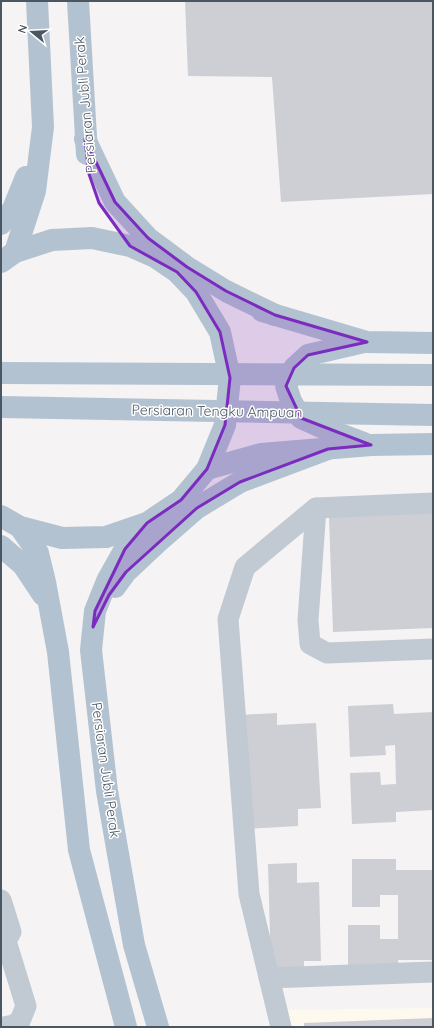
<svg xmlns="http://www.w3.org/2000/svg" width="434" height="1028" viewBox="0 0 434 1028" font-family="Quicksand,sans-serif">
  <style>
    .commercial { fill: #fdf9ef }
    .building { fill: #cdcfd5 }
    .lines { fill: none; stroke-linecap: round; stroke-linejoin: round }
    .minor { stroke: #c1cad2; stroke-width: 21 }
    .major { stroke: #b3c2d1; stroke-width: 22 }
    .marked { fill: #7b2cbf; fill-opacity: 0.2; stroke: #7b2cbf; stroke-width: 3; stroke-linejoin: round }
    .labels { text-anchor: middle; stroke-width: 3; stroke-linejoin: round; paint-order: stroke }
    .street-label { font-size: 14px; fill: #4a5661; stroke: #fff }
  </style>
  <rect width="100%" height="100%" fill="#f5f3f3"/>
  <!-- commercial -->
  <path class="commercial" d="M433,1008V1027H273L269,1010Z"/>
  <!-- building -->
  <g class="building">
    <path d="M185,1H433V194L281,202L272,77L188,76Z"/>
    <path d="M433,512V628L333,632L329,517Z"/>
    <path d="M393,704L394,714L433,712V810L396,812V822L352,824L350,773L380,772L381,785L396,784L395,745L385,746L386,755L350,757L348,706Z"/>
    <path d="M277,713V725L316,723L321,808L298,809V826L246,829L239,715Z"/>
    <path d="M352,859H396V870H433V960H398L399,971H348V925H380V939H398V895H380V907H352Z"/>
    <path d="M297,863V883L319,882L321,961H304V969L271,970L268,864Z"/>
    <path d="M433,1018V1027H304V1023Z"/>
  </g>
  <g class="lines">
    <!-- minor -->
    <g class="minor">
      <path d="M316,508L308,620L310,644L327,653L433,649"/>
      <path d="M1,900L11,932L6,941L1,942"/>
      <path d="M269,978L433,972"/>
      <path d="M4,1027L13,1025L20,1021L26,1006L6,941"/>
      <path d="M281,1027L249,894L228,619L245,567L316,508L433,503"/>
    </g>
    <!-- major -->
    <g class="major">
      <path d="M78,1L87,154"/>
      <path d="M85,139L115,202L148,238L187,267L226,291L275,315"/>
      <path d="M1,224L13,209L26,177"/>
      <path d="M15,252L35,191L43,127L37,1"/>
      <path d="M1,262L15,252L52,240L92,238L130,246L155,257L177,272L196,292L220,332L230,378L225,425L207,469L181,500L147,523L106,537L62,538L20,527L1,516"/>
      <path d="M262,311L367,342L433,343"/>
      <path d="M1,373L433,375"/>
      <path d="M1,407L433,415"/>
      <path d="M364,443L321,427L301,418L291,401L286,386L294,368L308,355L364,342"/>
      <path d="M207,469L261,454L371,445L433,444"/>
      <path d="M147,523L125,549L107,581L95,611L91,650L107,791L134,945L158,1027"/>
      <path d="M20,527L38,553L45,582L58,652L79,850L126,1027"/>
      <path d="M1,546L23,565L43,595"/>
      <path d="M115,587L126,572L158,542L197,508L240,482L328,449"/>
    </g>
  </g>
  <!-- marked area -->
  <path class="marked" d="M85,139L115,202L148,238L187,267L226,291L275,315L367,342L308,355L294,368L286,386L301,418L371,445L328,449L240,482L197,508L126,572L109,595L93,627L95,611L125,549L147,523L181,500L207,469L225,425L230,378L220,332L196,292L177,272L130,246L99,203L89,174Z"/>
  <g class="labels">
    <!-- street labels -->
    <g class="street-label">
      <text transform="translate(85 105) rotate(-95)" y="5">Persiaran Jubli Perak</text>
      <text transform="translate(217 411) rotate(1)" y="5">Persiaran Tengku Ampuan</text>
      <text transform="translate(106 770) rotate(82)" y="5">Persiaran Jubli Perak</text>
    </g>
  </g>
  <!-- border -->
  <rect width="434" height="1028" fill="none" stroke="#4a5661" stroke-width="4"/>
  <!-- north arrow -->
  <g transform="translate(32 32) rotate(288)" stroke="#ffffff" stroke-width="3" paint-order="stroke">
  <path d="M0-3L7 15L0 10L-7 15Z" fill="#4a5661"/>
  <text y="-6" font-size="11" font-weight="bold" text-anchor="middle" fill="#4a5661">N</text>
  </g>
</svg>
